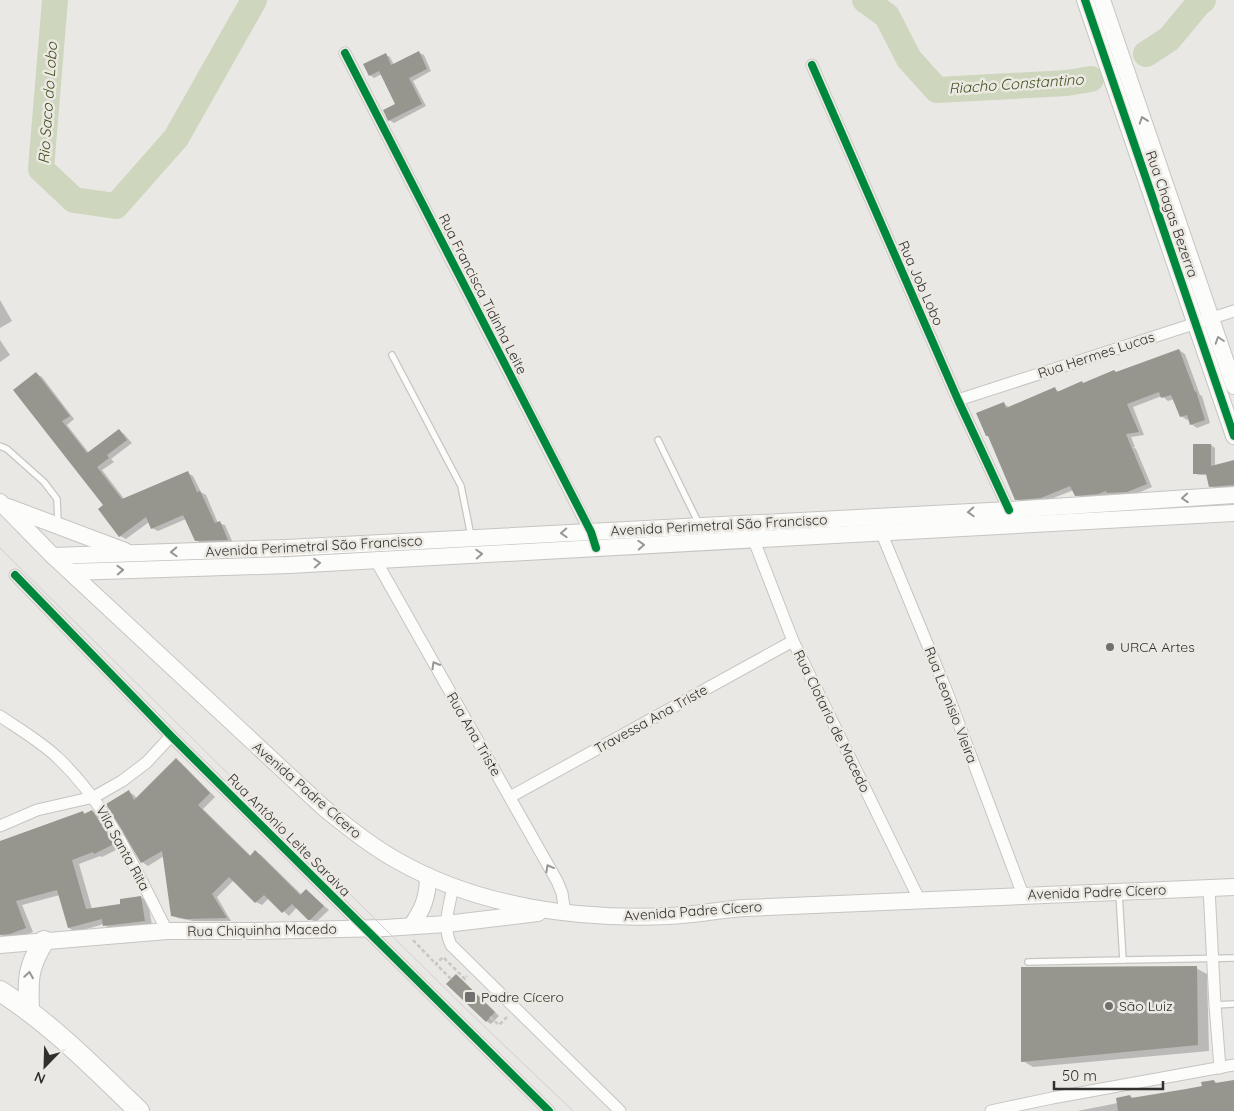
<svg xmlns="http://www.w3.org/2000/svg" width="1234" height="1111" viewBox="0 0 1234 1111" font-family="Quicksand,sans-serif">
  <style>
    .shadow { fill: #0003 }
    .lines { fill: none; stroke-linecap: round; stroke-linejoin: round }
    .river { stroke: #ced6be; stroke-width: 26 }
    .building { fill: #97968e }
    .lane-casing { stroke: #c6c5c2; stroke-width: 8 }
    .street-casing { stroke: #c6c5c2; stroke-width: 13 }
    .secondary-casing { stroke: #c6c5c2; stroke-width: 18 }
    .highway-casing { stroke: #c6c5c2; stroke-width: 22 }
    .path { stroke: #c8c7c5; stroke-width: 2.5; stroke-dasharray: 4 2.5; stroke-linecap: butt }
    .lane { stroke: #fcfcfb; stroke-width: 5.5 }
    .street { stroke: #fcfcfb; stroke-width: 11 }
    .secondary { stroke: #fcfcfb; stroke-width: 16 }
    .highway { stroke: #fcfcfb; stroke-width: 20 }
    .tram { stroke: #d0d0d0; stroke-width: 1 }
    .cycleway-casing { stroke: #ece9e3; stroke-width: 11 }
    .cycleway { stroke: #00873e; stroke-width: 8 }
    .oneway { stroke: #969694 }
    .poi-dot { fill: #72706e; stroke: #ece9e3; stroke-width: 2 }
    .labels { text-anchor: middle; stroke-width: 5; stroke-linejoin: round; paint-order: stroke }
    .street-label { font-size: 14px; fill: #31302e; stroke: #ece9e3 }
    .poi-label { font-size: 14px; fill: #31302e; stroke: #ece9e3; text-anchor: start }
    .water-label { font-size: 15px; font-style: italic; fill: #3e4e1b; stroke: #ece9e3 }
  </style>
  <rect width="100%" height="100%" fill="#eae8e5"/>
  <!-- shadow -->
  <g class="shadow">
    <path d="M419,53L424,55L431,71L413,81L426,106L394,123L389,120L397,104L382,74L374,78L370,75L386,55L390,57L394,65Z"/>
    <path d="M0,300L12,321L0,328Z"/>
    <path d="M0,340L10,355L0,362Z"/>
    <path d="M1179,350L1185,354L1200,395L1202,396L1210,423L1197,428L1191,424L1189,419L1187,420L1181,416L1174,399L1168,401L1162,396L1133,407L1144,435L1131,437L1135,447H1133L1136,449L1152,487L1133,495L1114,496L1110,494L1104,497L1082,498L1076,495L1074,490L1048,500L1022,502L1016,499L1003,403L1010,408L1055,389L1060,392Z"/>
    <path d="M36,374L42,377L74,419L67,425L89,453L119,430L124,434L132,443L111,459L114,462L102,470L125,500L188,473L193,476L201,492L206,495L218,523L225,525L233,543L202,544L196,540L186,519L158,531L152,528L149,522L126,539L120,536Z"/>
    <path d="M1211,445L1215,448V466L1234,461V487L1215,488L1210,486L1208,475H1199L1194,473Z"/>
    <path d="M176,760L181,763L215,797L203,809L251,856L256,852L261,855L302,895L307,891L329,910L316,922L309,919L297,907L289,916L269,898L262,905L256,902L234,880L217,897L231,921H193L178,918L172,915L164,856L148,866L142,862L108,804L129,792L134,795L137,799Z"/>
    <path d="M92,811L99,815L120,848L102,857L100,856L79,864L92,909L122,905L141,897L148,902L152,925L112,930L104,924L76,932L69,928L60,895L22,905L33,932L18,938H8L0,935V842L82,812L86,814Z"/>
    <path d="M1196,968L1207,974L1209,1051L1033,1067L1023,1061Z"/>
    <path d="M456,976L461,979L499,1016L491,1024L486,1021Z"/>
    <path d="M1214,1081L1218,1084L1234,1081V1111H1077L1118,1103L1130,1096L1135,1099L1204,1087Z"/>
  </g>
  <g class="lines">
    <!-- river -->
    <g class="river">
      <path d="M55,0L41,169L74,200L116,206L176,138L254,0"/>
      <path d="M865,0L887,16L909,59L937,90L1067,83L1091,79"/>
      <path d="M1146,54L1169,39L1199,3L1203,0"/>
    </g>
  </g>
  <!-- building -->
  <g class="building">
    <path d="M419,51L427,69L409,78L422,104L388,121L383,110L395,104L379,71L369,76L363,64L386,53L391,65Z"/>
    <path d="M1179,349L1195,392L1196,391L1205,420L1190,425L1187,415L1180,417L1171,395L1161,398L1159,392L1127,404L1139,432L1126,434L1130,444L1127,445L1130,444L1147,484L1127,492L1107,493L1106,491L1098,494L1075,496L1070,486L1041,498L1015,500L988,436H986L976,413L1004,402L1006,408L1055,387L1057,392L1082,381L1083,383L1114,370L1116,372Z"/>
    <path d="M36,372L70,416L62,421L87,453L119,429L127,440L107,455L109,458L97,467L122,499L188,471L197,492L200,491L215,523L220,521L228,540L195,541L183,515L151,529L146,517L119,537L98,509L103,505L13,390Z"/>
    <path d="M1193,444H1211V466L1234,460V485L1209,487L1206,474H1193Z"/>
    <path d="M176,758L210,793L198,805L220,827L250,856L255,850L300,895L306,889L324,906L310,920H308L292,904L282,913L264,895L255,903L229,877L212,894L227,918L186,919L171,916L162,851L141,863L106,804L129,790L134,800Z"/>
    <path d="M92,810L114,844L94,854L93,852L72,860L86,909L120,904V899L141,896L145,921L103,926L102,919L68,928L57,890L16,901L26,928L10,934L0,935V841L83,811L84,814Z"/>
    <path d="M1197,966L1198,1045L1021,1062V967Z"/>
    <path d="M456,974L495,1012L486,1022L446,984Z"/>
    <path d="M1214,1080L1215,1083L1234,1080V1111H1118L1116,1098L1130,1095L1131,1098L1186,1089L1202,1086L1201,1082Z"/>
  </g>
  <g class="lines">
    <defs>
      <g id="lane">
        <path d="M392,355L461,486L471,536"/>
        <path d="M658,440L699,524"/>
        <path d="M0,446L7,449L44,482L57,499L58,523"/>
        <path d="M1123,960L1234,958"/>
        <path d="M1028,962L1123,960L1119,894"/>
        <path d="M1215,1005L1234,1004"/>
      </g>
      <g id="street">
        <path d="M345,53L593,537"/>
        <path d="M812,65L958,400L1009,510"/>
        <path d="M958,400L1234,311"/>
        <path d="M879,527L947,692L1023,895"/>
        <path d="M753,538L793,641L919,899"/>
        <path d="M375,559L557,881L562,893L565,913"/>
        <path d="M15,575L171,736L549,1111"/>
        <path d="M0,716C19,729 43,743 59,759C110,808 135,869 167,931"/>
        <path d="M510,797L793,641"/>
        <path d="M0,826L37,810L94,797L122,781L147,762L171,736"/>
        <path d="M453,887C449,907 442,926 451,945L620,1111"/>
        <path d="M1209,888L1215,1005L1220,1068"/>
        <path d="M991,1111L1052,1098L1234,1065"/>
      </g>
      <g id="secondary">
        <path d="M1085,0L1234,436"/>
        <path d="M1102,0L1234,386"/>
        <path d="M0,502L53,556L324,808C348,827 371,846 398,861C479,907 577,920 669,916C694,915 719,910 744,908L1234,887"/>
        <path d="M8,507L125,551"/>
        <path d="M53,556L286,548L1009,510L1234,495"/>
        <path d="M71,572L289,565L1234,513"/>
        <path d="M411,926C423,910 428,896 428,876"/>
        <path d="M0,945L167,931H255L385,928L446,924L538,913"/>
      </g>
      <g id="highway">
        <path d="M0,991C53,1025 94,1068 139,1111"/>
        <path d="M29,1011C28,980 27,968 44,941"/>
      </g>
    </defs>
    <!-- lane casing -->
    <use href="#lane" class="lane-casing"/>
    <!-- street casing -->
    <use href="#street" class="street-casing"/>
    <!-- secondary casing -->
    <use href="#secondary" class="secondary-casing"/>
    <!-- highway casing -->
    <use href="#highway" class="highway-casing"/>
    <!-- path -->
    <g class="path">
      <path d="M413,940L436,964"/>
      <path d="M451,979L436,964L443,957L465,979L467,976"/>
      <path d="M490,1017L499,1025L507,1017"/>
    </g>
    <!-- lane -->
    <use href="#lane" class="lane"/>
    <!-- street -->
    <use href="#street" class="street"/>
    <!-- secondary -->
    <use href="#secondary" class="secondary"/>
    <!-- highway -->
    <use href="#highway" class="highway"/>
    <!-- tram -->
    <path class="tram" d="M0,548L463,1006L573,1111"/>
    <defs>
      <g id="cycleway">
        <path d="M1085,0L1234,436"/>
        <path d="M345,53L591,532L596,548"/>
        <path d="M812,65L958,400L1009,510"/>
        <path d="M15,575L171,736L549,1111"/>
      </g>
    </defs>
    <!-- cycleway casing -->
    <use href="#cycleway" class="cycleway-casing"/>
    <!-- cycleway -->
    <use href="#cycleway" class="cycleway"/>
  </g>
  <!-- one-way arrows -->
  <defs><path id="oneway-chevron" d="M-2-3.5L2.5 0L-2 3.5" fill="none" stroke-width="1.6" stroke-linecap="round" stroke-linejoin="round" transform="scale(1.25)"/></defs>
  <g class="oneway">
    <use href="#oneway-chevron" transform="translate(1143 120) rotate(-109)"/>
    <use href="#oneway-chevron" transform="translate(1219 340) rotate(-108)"/>
    <use href="#oneway-chevron" transform="translate(1185 498) rotate(176)"/>
    <use href="#oneway-chevron" transform="translate(971 512) rotate(177)"/>
    <use href="#oneway-chevron" transform="translate(564 533) rotate(177)"/>
    <use href="#oneway-chevron" transform="translate(641 545) rotate(-3)"/>
    <use href="#oneway-chevron" transform="translate(174 552) rotate(178)"/>
    <use href="#oneway-chevron" transform="translate(479 554) rotate(-3)"/>
    <use href="#oneway-chevron" transform="translate(317 563) rotate(-4)"/>
    <use href="#oneway-chevron" transform="translate(120 570) rotate(-2)"/>
    <use href="#oneway-chevron" transform="translate(435 665) rotate(-120)"/>
    <use href="#oneway-chevron" transform="translate(549 868) rotate(-119)"/>
    <use href="#oneway-chevron" transform="translate(29 975) rotate(-81)"/>
  </g>
  <!-- markers -->
  <g class="poi-dot">
    <circle cx="1110" cy="647" r="5"/>
    <rect x="464" y="991" width="12" height="12" rx="2.5"/>
    <circle cx="1109" cy="1006" r="5"/>
  </g>
  <g class="labels">
    <!-- street labels -->
    <g class="street-label">
      <text transform="translate(1172 214) rotate(71)" y="5">Rua Chagas Bezerra</text>
      <text transform="translate(921 283) rotate(66)" y="5">Rua Job Lobo</text>
      <text transform="translate(483 294) rotate(63)" y="5">Rua Francisca Tidinha Leite</text>
      <text transform="translate(1096 355) rotate(-18)" y="5">Rua Hermes Lucas</text>
      <text transform="translate(719 525) rotate(-3)" y="5">Avenida Perimetral São Francisco</text>
      <text transform="translate(314 546) rotate(-3)" y="5">Avenida Perimetral São Francisco</text>
      <text transform="translate(951 705) rotate(69)" y="5">Rua Leonisio Vieira</text>
      <text transform="translate(651 719) rotate(-29)" y="5">Travessa Ana Triste</text>
      <text transform="translate(832 721) rotate(64)" y="5">Rua Clotario de Macedo</text>
      <text transform="translate(474 734) rotate(60)" y="5">Rua Ana Triste</text>
      <text transform="translate(307 790) rotate(41)" y="5">Avenida Padre Cícero</text>
      <text transform="translate(289 835) rotate(45)" y="5">Rua Antônio Leite Saraiva</text>
      <text transform="translate(123 848) rotate(61)" y="5">Vila Santa Rita</text>
      <text transform="translate(1097 892) rotate(-2)" y="5">Avenida Padre Cícero</text>
      <text transform="translate(693 911) rotate(-4)" y="5">Avenida Padre Cícero</text>
      <text transform="translate(262 930) rotate(-1)" y="5">Rua Chiquinha Macedo</text>
    </g>
    <!-- poi labels -->
    <g class="poi-label">
      <text x="1120" y="652">URCA Artes</text>
      <text x="481" y="1002">Padre Cícero</text>
      <text x="1119" y="1011">São Luiz</text>
    </g>
    <!-- water labels -->
    <g class="water-label">
      <text transform="translate(1016 84) rotate(-4)" y="5">Riacho Constantino</text>
      <text transform="translate(48 103) rotate(-86)" y="5">Rio Saco do Lobo</text>
    </g>
  </g>
  <!-- north arrow -->
  <g transform="translate(45 1066) rotate(203)" stroke="#ece9e3" stroke-width="4" paint-order="stroke">
  <path d="M0-4L9 19L0 12L-9 19Z" fill="#31302e"/>
  <text y="-8" font-size="14" font-weight="bold" text-anchor="middle" fill="#31302e">N</text>
  </g>
  <!-- scale -->
  <path d="M1054 1081v8h109v-8" fill="none" stroke="#31302e" stroke-width="2.5"/>
  <text x="1062" y="1081" font-size="15" fill="#31302e" stroke="#ece9e3" stroke-width="4" paint-order="stroke">50 m</text>
</svg>
